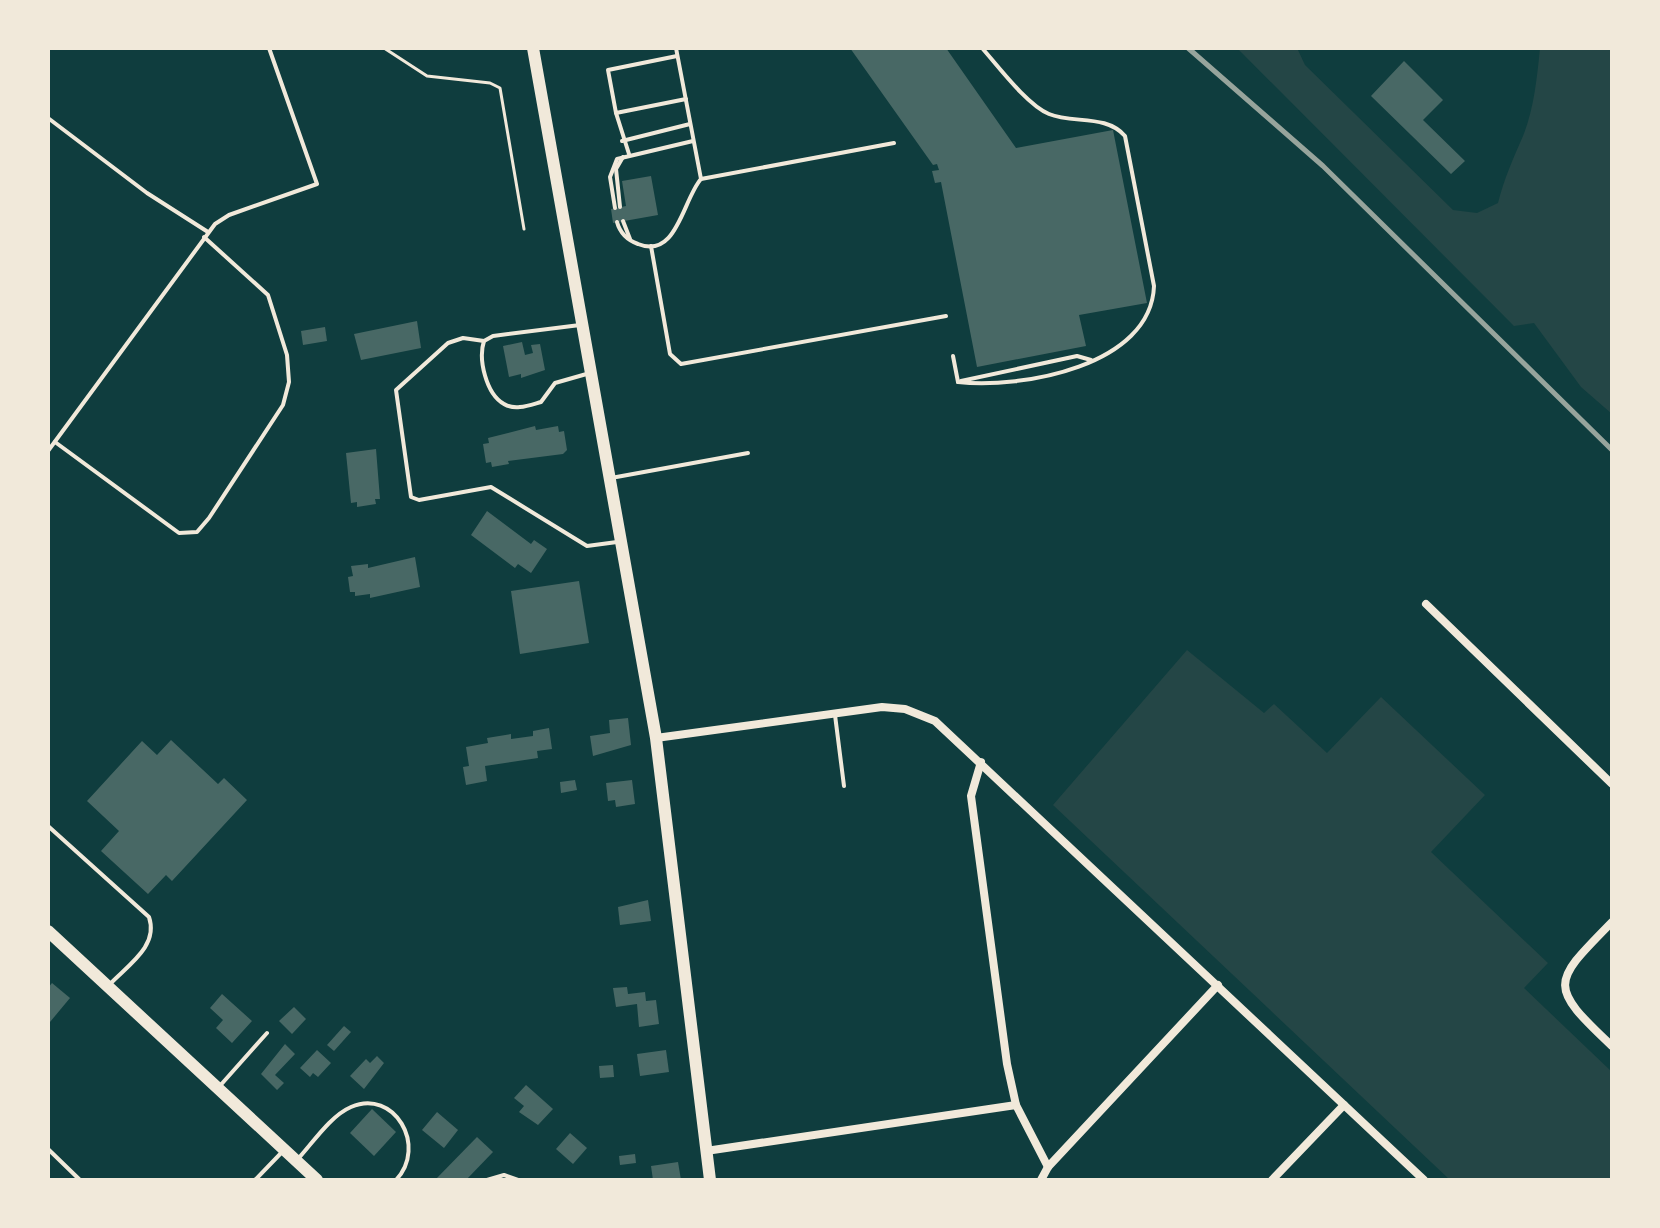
<svg xmlns="http://www.w3.org/2000/svg" width="1660" height="1228" viewBox="0 0 1660 1228" font-family="'Space Grotesk',sans-serif">
  <style>
    .green { fill: #244646 }
    .building { fill: #486865 }
    .lines { fill: none; stroke-linecap: round; stroke-linejoin: round }
    .path { stroke: #f1e9da; stroke-width: 3 }
    .service { stroke: #f1e9da; stroke-width: 4 }
    .minor { stroke: #f1e9da; stroke-width: 8 }
    .primary { stroke: #f1e9da; stroke-width: 12 }
    .rail { stroke: #97a49c; stroke-width: 5 }
  </style>
  <rect width="100%" height="100%" fill="#0f3d3e"/>
  <!-- green -->
  <g class="green">
    <path d="M1237,48H1297L1305,65L1453,210L1477,213L1498,203C1504,179 1513,159 1523,136C1534,109 1537,78 1540,48H1612V414L1581,387L1534,323L1514,326Z"/>
    <path d="M1187,650L1264,713L1274,704L1327,753L1381,697L1485,795L1431,852L1548,963L1524,988L1612,1072V1180H1450L1053,805Z"/>
  </g>
  <!-- building -->
  <g class="building">
    <path d="M850,48H946L1016,148L1113,130L1147,303L1079,315L1086,346L977,367L941,182L935,183L932,171L939,170L937,164L933,165Z"/>
    <path d="M1404,61L1443,100L1423,120L1465,161L1451,174L1371,96Z"/>
    <path d="M651,176L658,215L613,223L611,209L626,206L622,181Z"/>
    <path d="M417,321L421,348L361,360L354,334Z"/>
    <path d="M325,327L327,341L303,345L301,331Z"/>
    <path d="M522,342L525,355L533,353L531,345L540,344L545,370L521,378V374L509,377L503,346Z"/>
    <path d="M535,426L536,430L558,426L559,432L564,431L567,450L563,454L508,461L509,464L492,467L491,462L486,463L483,444L489,443L488,438Z"/>
    <path d="M376,449L380,499H375L376,504L357,507V502L351,503L346,453Z"/>
    <path d="M487,511L531,544L534,540L547,549L531,573L518,564L515,568L471,535Z"/>
    <path d="M415,557L420,587L370,598V594L355,596V592H350L348,577L353,576L351,566L368,564V568Z"/>
    <path d="M579,581L589,643L520,654L511,591Z"/>
    <path d="M628,718L631,745L593,756L590,736L610,733L609,720Z"/>
    <path d="M549,728L552,749L537,751L538,758L485,766L487,781L466,785L463,767L469,766L466,747L488,743L487,738L511,734V739L533,736V731Z"/>
    <path d="M171,740L218,784L224,778L247,800L172,881L166,875L148,894L101,851L119,831L87,801L142,741L157,755Z"/>
    <path d="M575,780L577,790L561,793L560,782Z"/>
    <path d="M632,780L635,804L616,807L615,800L608,801L606,783Z"/>
    <path d="M648,900L651,921L620,925L618,907Z"/>
    <path d="M52,983L70,998L50,1022L48,988Z"/>
    <path d="M627,987L628,994L645,992L646,1001L656,1000L659,1024L639,1027L637,1004L616,1007L613,988Z"/>
    <path d="M222,994L252,1021L232,1043L216,1028L223,1020L210,1008Z"/>
    <path d="M294,1007L306,1019L292,1034L279,1021Z"/>
    <path d="M344,1026L351,1032L334,1051L327,1045Z"/>
    <path d="M285,1044L295,1054L275,1075L284,1083L277,1090L261,1074Z"/>
    <path d="M317,1050L331,1063L318,1077L313,1073L310,1077L300,1068Z"/>
    <path d="M666,1050L669,1072L640,1076L637,1054Z"/>
    <path d="M377,1056L384,1063L364,1089L350,1076L366,1059L370,1063Z"/>
    <path d="M613,1065L614,1077L600,1078L599,1066Z"/>
    <path d="M526,1085L553,1109L538,1125L519,1112L524,1106L514,1098Z"/>
    <path d="M372,1109L396,1132L374,1156L350,1133Z"/>
    <path d="M437,1112L458,1130L444,1148L422,1130Z"/>
    <path d="M570,1133L587,1148L573,1164L556,1149Z"/>
    <path d="M477,1137L493,1152L466,1180H435Z"/>
    <path d="M635,1154L636,1163L620,1165L619,1156Z"/>
    <path d="M678,1162L681,1180H653L651,1166Z"/>
  </g>
  <g class="lines">
    <!-- path -->
    <path class="path" d="M384,48L427,76L490,83L500,88L524,229"/>
    <!-- service -->
    <g class="service">
      <path d="M676,48L701,179L894,143"/>
      <path d="M677,56L608,70L616,113L686,99"/>
      <path d="M616,113L629,154"/>
      <path d="M48,118L147,193L208,232"/>
      <path d="M622,141L690,124"/>
      <path d="M620,207L616,169L623,157"/>
      <path d="M615,208L610,177L617,159L693,141"/>
      <path d="M623,221L630,239"/>
      <path d="M617,222C620,233 627,240 638,244C677,260 683,199 701,179"/>
      <path d="M651,246L670,354L681,364L946,316"/>
      <path d="M580,325L493,336L484,341C478,359 486,394 504,404C515,411 530,405 541,402L555,383L590,373"/>
      <path d="M484,341L463,338L448,343L396,390L411,497L419,500L491,487L587,546L617,542"/>
      <path d="M953,356L958,382"/>
      <path d="M961,381L1077,356L1091,360"/>
      <path d="M958,382C1022,389 1151,366 1154,286L1125,136C1106,114 1073,124 1049,114C1027,105 998,66 982,48"/>
      <path d="M55,442L179,533L197,532L209,518L283,405L289,382L287,355L268,295L204,237"/>
      <path d="M48,451L215,224L229,215L317,184L269,48"/>
      <path d="M611,478L748,453"/>
      <path d="M835,715L844,786"/>
      <path d="M48,826L149,917C159,946 128,965 109,985"/>
      <path d="M218,1088L267,1033"/>
      <path d="M48,1149L80,1180"/>
      <path d="M297,1160C312,1144 330,1116 351,1107C394,1088 428,1146 396,1180"/>
      <path d="M255,1180L284,1150"/>
      <path d="M487,1180L504,1175L518,1180"/>
    </g>
    <!-- minor -->
    <g class="minor">
      <path d="M1426,604L1612,784"/>
      <path d="M656,738L882,707L905,709L935,721L1424,1180"/>
      <path d="M981,762L971,796L1007,1064L1016,1105L1048,1167"/>
      <path d="M1612,922C1552,983 1547,985 1612,1046"/>
      <path d="M706,1151L1016,1105"/>
      <path d="M1041,1180L1048,1167L1218,985"/>
      <path d="M1272,1180L1344,1105"/>
    </g>
    <!-- primary -->
    <g class="primary">
      <path d="M533,48L656,738L710,1180"/>
      <path d="M48,931L317,1180"/>
    </g>
    <!-- rail -->
    <path class="rail" d="M1188,48L1323,166L1612,450"/>
  </g>
  <!-- border -->
  <rect width="1660" height="1228" fill="none" stroke="#f1e9da" stroke-width="100"/>
</svg>
